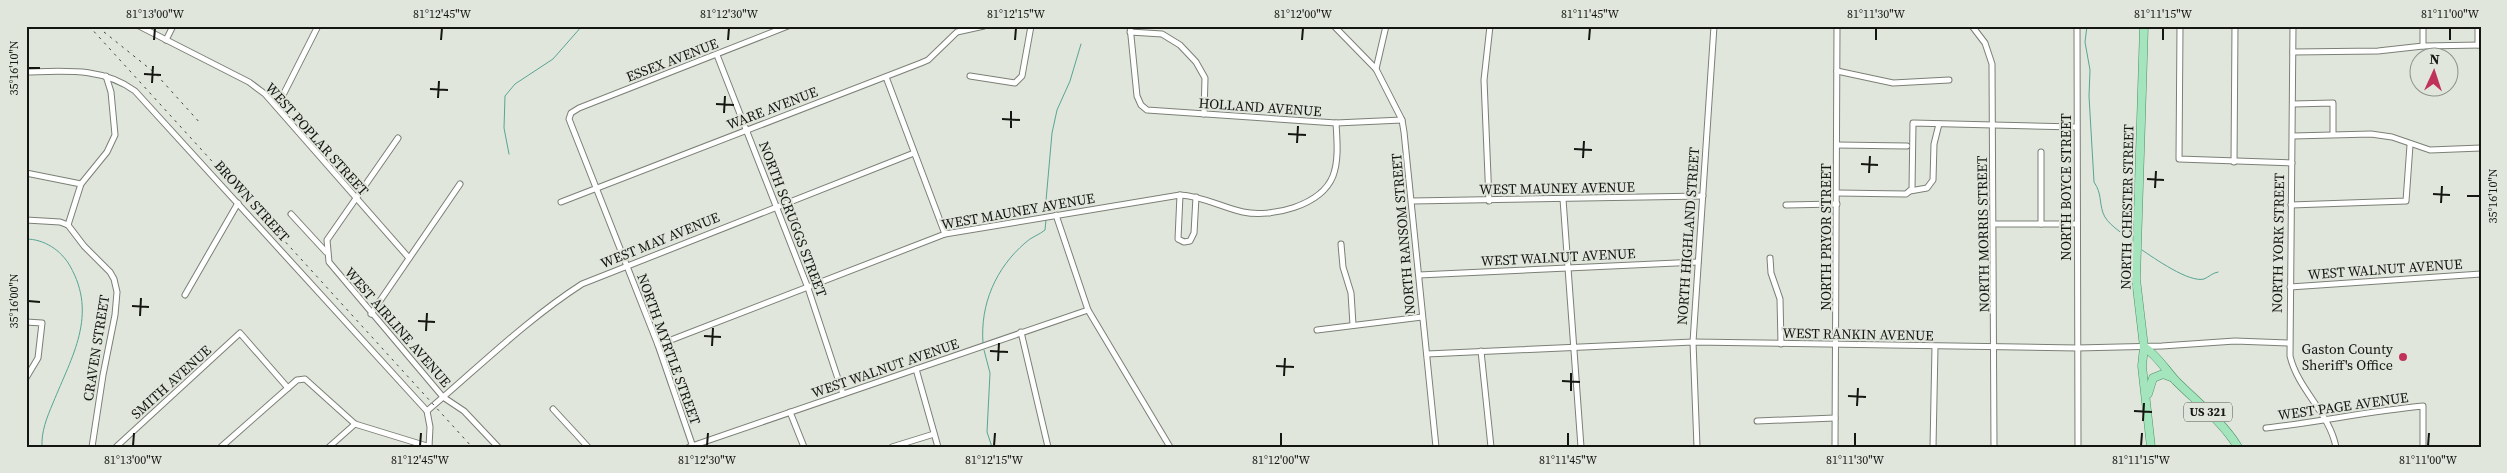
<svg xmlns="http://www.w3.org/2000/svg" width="2507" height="473" viewBox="0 0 2507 473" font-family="'Source Serif 4',serif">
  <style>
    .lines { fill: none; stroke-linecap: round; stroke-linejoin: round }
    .stream { stroke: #57a596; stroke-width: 1 }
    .minor-casing { stroke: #7b8076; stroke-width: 7 }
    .primary-casing { stroke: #4b9166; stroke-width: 9 }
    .minor { stroke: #fff; stroke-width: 5 }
    .primary { stroke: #a4e5be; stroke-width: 8 }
    .rail { stroke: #40433e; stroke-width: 1; stroke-dasharray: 2.5 5; stroke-linecap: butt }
    .ticks { fill: none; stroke: #141612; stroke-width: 2 }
    .poi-dot { fill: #c1325b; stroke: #e0e6db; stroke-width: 2 }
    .labels { text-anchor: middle; stroke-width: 4; stroke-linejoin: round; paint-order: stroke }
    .shield { fill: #e0e6db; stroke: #51544e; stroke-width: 1 }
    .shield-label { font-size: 12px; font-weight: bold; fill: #141612 }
    .street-label { font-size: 14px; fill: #141612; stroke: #e0e6db }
    .poi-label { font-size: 14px; fill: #141612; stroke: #e0e6db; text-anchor: end }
    .neatline { fill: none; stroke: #141612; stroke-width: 2 }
    .ticks-label { font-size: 12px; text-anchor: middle; fill: #141612 }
  </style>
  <rect width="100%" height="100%" fill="#e0e6db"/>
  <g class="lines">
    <!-- stream -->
    <g class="stream">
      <path d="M2087,26L2085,42L2090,70L2089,96L2094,182C2102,194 2099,201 2103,213C2107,224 2120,231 2129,239"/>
      <path d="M509,154L504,128L505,96L515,84L553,59L582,26"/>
      <path d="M1045,212L1052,133L1057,110L1070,81L1081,44"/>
      <path d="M26,239C44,239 61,250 70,266C98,315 72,356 53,403C47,417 41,432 42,447"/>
      <path d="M2142,250C2154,258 2189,283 2204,279C2209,277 2212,273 2218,272"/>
      <path d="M983,343C980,304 996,268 1025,243C1031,237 1039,235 1045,230L1046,220"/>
      <path d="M984,350L990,373L987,432L992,447"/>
    </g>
    <defs>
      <g id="minor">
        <path d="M139,26L249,82L265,94L409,258"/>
        <path d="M1130,26L1137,96L1141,105L1147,110L1336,123L1402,120"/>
        <path d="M1334,26L1376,69"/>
        <path d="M1386,26L1376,69L1402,120L1404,132L1436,447"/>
        <path d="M1972,26L1985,43L1992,64L1994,447"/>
        <path d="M2077,26L2078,447"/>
        <path d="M2180,26L2179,159L2292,163"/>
        <path d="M2293,26L2290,356C2298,390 2329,412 2336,447"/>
        <path d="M2478,26V45"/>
        <path d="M1130,32L1162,34L1180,45L1196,62L1205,78L1204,114"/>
        <path d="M166,40L173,26"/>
        <path d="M2423,46V26"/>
        <path d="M2293,52L2378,51L2423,46L2481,45"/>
        <path d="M717,55L808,288L843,394"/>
        <path d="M1837,71L1893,83L1949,80"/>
        <path d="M26,72C65,71 102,67 135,91L427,411L430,427L429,447"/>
        <path d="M970,76L1015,83L1022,76L1031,26"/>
        <path d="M886,77L945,234"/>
        <path d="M2293,104L2333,103V134"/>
        <path d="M277,107L318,26"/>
        <path d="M2293,136L2371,134L2392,137L2430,150L2481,148"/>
        <path d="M398,138L327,240L329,262L443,397L464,411L498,447"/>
        <path d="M1837,145L1907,146"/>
        <path d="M2041,152V224"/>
        <path d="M2234,162L2235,26"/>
        <path d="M26,173L81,184"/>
        <path d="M1910,191L1927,188L1933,180L1934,144L1939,124"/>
        <path d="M1837,193L1906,194L1912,189L1913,123L2076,127"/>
        <path d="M1180,195L1178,239L1184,242L1190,241L1194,233L1196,197"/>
        <path d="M1563,199L1581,447"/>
        <path d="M1412,201L1703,196"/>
        <path d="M1489,201L1484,80L1490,26"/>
        <path d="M561,202L921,63L928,60L957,32L984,26"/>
        <path d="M1786,205L1837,204"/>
        <path d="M2291,205L2406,201L2410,145"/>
        <path d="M291,214L326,252"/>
        <path d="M1056,215L1088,310L1170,447"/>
        <path d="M26,220L60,222L68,225"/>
        <path d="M1995,224H2077"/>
        <path d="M68,225L84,246L110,272L114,279L117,292L115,315L103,375L92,447"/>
        <path d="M68,225L81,184L107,152L115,135L111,92L106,76"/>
        <path d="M1341,244L1343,267L1351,293L1353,325"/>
        <path d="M1770,258L1771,273L1780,299L1781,344"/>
        <path d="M1419,275L1698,262"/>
        <path d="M2290,287L2481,274"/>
        <path d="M185,295L238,203"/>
        <path d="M371,314L460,184"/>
        <path d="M26,322L42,323L38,358L26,378"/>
        <path d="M1317,330L1422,317"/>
        <path d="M1021,332L1048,447"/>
        <path d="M658,345L945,234L1180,195C1202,196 1221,207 1243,212C1271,218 1321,206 1333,176C1339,160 1337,140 1336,123"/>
        <path d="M1481,351L1491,447"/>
        <path d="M1427,354L1693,342L2077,348L2162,346L2235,341L2289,343"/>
        <path d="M916,369L938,447"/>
        <path d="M553,409L588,447"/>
        <path d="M427,411C478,368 526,320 582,284L914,153"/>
        <path d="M790,412L804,447"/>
        <path d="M1757,421L1835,418"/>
        <path d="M2266,428C2319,422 2370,411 2423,406V447"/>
        <path d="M116,447L240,333L288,388"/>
        <path d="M221,447L297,380L305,379L355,424L430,447"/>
        <path d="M329,447L355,424"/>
        <path d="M689,447L1088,310"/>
        <path d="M693,447L658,345L569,119L571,113L579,108L788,26"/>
        <path d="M892,447L934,434"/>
        <path d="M1697,447L1693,342L1714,26"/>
        <path d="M1835,447L1837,26"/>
        <path d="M1933,447L1935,347"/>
      </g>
      <g id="primary">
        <path d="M2144,26L2136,279L2144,347L2142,366L2151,447"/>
        <path d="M2144,347C2157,355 2165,369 2176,381C2197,402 2222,421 2238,447"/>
        <path d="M2148,394L2153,378L2163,374L2171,377"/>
      </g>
    </defs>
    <!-- minor casing -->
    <use href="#minor" class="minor-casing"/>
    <!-- primary casing -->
    <use href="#primary" class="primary-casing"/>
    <!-- minor -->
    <use href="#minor" class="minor"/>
    <!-- primary -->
    <use href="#primary" class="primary"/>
    <!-- rail -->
    <g class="rail">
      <path d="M89,26L472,447"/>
      <path d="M104,32L155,73L201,124"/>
    </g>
  </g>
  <!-- ticks -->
  <path class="ticks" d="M154,40L155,28M441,40L442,28M728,40L729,28M1015,40L1016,28M1302,40L1303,28M1589,40L1590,28M1876,40V28M2163,40V28M2450,40V28M28,68H40M144,74L161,75M152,83L153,66M430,89L448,90M438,98L439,81M716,104L734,105M724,113L725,96M1002,119L1020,120M1011,128V111M1288,134L1306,135M1297,143L1298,126M1574,149L1592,150M1583,158L1584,141M1861,164L1878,165M1869,173L1870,156M2147,179L2164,180M2155,188L2156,171M2433,194L2450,195M2467,196H2480M2441,203L2442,186M28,301L40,302M132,306L149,307M140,316L141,298M418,321L435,322M426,331L427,313M704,336L721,337M712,346L713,328M990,351L1008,352M998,361L999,343M1276,366L1294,367M1284,376L1285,358M1562,381L1580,382M1571,391V373M1848,396L1866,397M1857,406L1858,388M2134,411L2152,412M2143,421L2144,403M133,446L134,433M420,446L421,433M707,446L708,433M994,446L995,433M1281,446V433M1568,446V433M1855,446V433M2141,446L2142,433M2428,446L2429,433"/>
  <!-- markers -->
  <circle class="poi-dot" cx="2403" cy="357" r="5"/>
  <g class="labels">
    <!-- shield labels -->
    <rect class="shield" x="2184" y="402.5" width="48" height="19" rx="4"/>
    <g class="shield-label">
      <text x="2208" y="416">US 321</text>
    </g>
    <!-- street labels -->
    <g class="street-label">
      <text transform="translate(672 60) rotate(-21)" y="5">ESSEX AVENUE</text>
      <text transform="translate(1260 107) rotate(4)" y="5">HOLLAND AVENUE</text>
      <text transform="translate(772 108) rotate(-21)" y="5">WARE AVENUE</text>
      <text transform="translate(317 139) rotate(48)" y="5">WEST POPLAR STREET</text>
      <text transform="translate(2066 187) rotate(-90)" y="5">NORTH BOYCE STREET</text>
      <text transform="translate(1557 188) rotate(-1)" y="5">WEST MAUNEY AVENUE</text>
      <text transform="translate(252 201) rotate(48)" y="5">BROWN STREET</text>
      <text transform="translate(2127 207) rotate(-89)" y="5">NORTH CHESTER STREET</text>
      <text transform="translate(1018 211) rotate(-10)" y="5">WEST MAUNEY AVENUE</text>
      <text transform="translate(793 219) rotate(69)" y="5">NORTH SCRUGGS STREET</text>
      <text transform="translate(1403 234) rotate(-95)" y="5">NORTH RANSOM STREET</text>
      <text transform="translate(1983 234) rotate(-91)" y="5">NORTH MORRIS STREET</text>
      <text transform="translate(1688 236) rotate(-86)" y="5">NORTH HIGHLAND STREET</text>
      <text transform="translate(1826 237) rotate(-90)" y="5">NORTH PRYOR STREET</text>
      <text transform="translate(660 240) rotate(-22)" y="5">WEST MAY AVENUE</text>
      <text transform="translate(2278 243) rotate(-89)" y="5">NORTH YORK STREET</text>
      <text transform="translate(1558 257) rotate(-3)" y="5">WEST WALNUT AVENUE</text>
      <text transform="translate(2385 269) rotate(-4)" y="5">WEST WALNUT AVENUE</text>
      <text transform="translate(398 327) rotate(49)" y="5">WEST AIRLINE AVENUE</text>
      <text transform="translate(1858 334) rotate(1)" y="5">WEST RANKIN AVENUE</text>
      <text transform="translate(96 348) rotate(-81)" y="5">CRAVEN STREET</text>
      <text transform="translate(669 349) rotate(70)" y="5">NORTH MYRTLE STREET</text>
      <text transform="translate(885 368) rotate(-19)" y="5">WEST WALNUT AVENUE</text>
      <text transform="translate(171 382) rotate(-42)" y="5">SMITH AVENUE</text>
      <text transform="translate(2343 406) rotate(-8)" y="5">WEST PAGE AVENUE</text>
    </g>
    <!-- poi labels -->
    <g class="poi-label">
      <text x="2393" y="354">Gaston County<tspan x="2393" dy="16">Sheriff's Office</tspan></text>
    </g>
  </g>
  <!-- border -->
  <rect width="2507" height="473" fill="none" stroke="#e0e6db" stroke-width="55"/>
  <!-- north arrow -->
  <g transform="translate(2434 72) rotate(3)"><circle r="24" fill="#e0e6db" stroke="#8e938b"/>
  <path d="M0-4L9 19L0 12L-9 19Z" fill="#c1325b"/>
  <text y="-8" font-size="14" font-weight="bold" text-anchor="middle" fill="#141612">N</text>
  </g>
  <rect x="28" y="28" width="2452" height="418" class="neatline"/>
  <g class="ticks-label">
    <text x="155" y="18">81°13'00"W</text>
    <text x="442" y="18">81°12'45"W</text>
    <text x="729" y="18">81°12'30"W</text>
    <text x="1016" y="18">81°12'15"W</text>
    <text x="1303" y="18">81°12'00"W</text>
    <text x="1590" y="18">81°11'45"W</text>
    <text x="1876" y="18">81°11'30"W</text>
    <text x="2163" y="18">81°11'15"W</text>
    <text x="2450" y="18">81°11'00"W</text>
    <text transform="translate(14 68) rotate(-90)" y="4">35°16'10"N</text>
    <text transform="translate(2493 196) rotate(-90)" y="4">35°16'10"N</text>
    <text transform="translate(14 301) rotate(-90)" y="4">35°16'00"N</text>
    <text x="133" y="464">81°13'00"W</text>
    <text x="420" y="464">81°12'45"W</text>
    <text x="707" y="464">81°12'30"W</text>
    <text x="994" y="464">81°12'15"W</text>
    <text x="1281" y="464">81°12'00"W</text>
    <text x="1568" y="464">81°11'45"W</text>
    <text x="1855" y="464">81°11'30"W</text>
    <text x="2141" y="464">81°11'15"W</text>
    <text x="2428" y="464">81°11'00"W</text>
  </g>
</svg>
